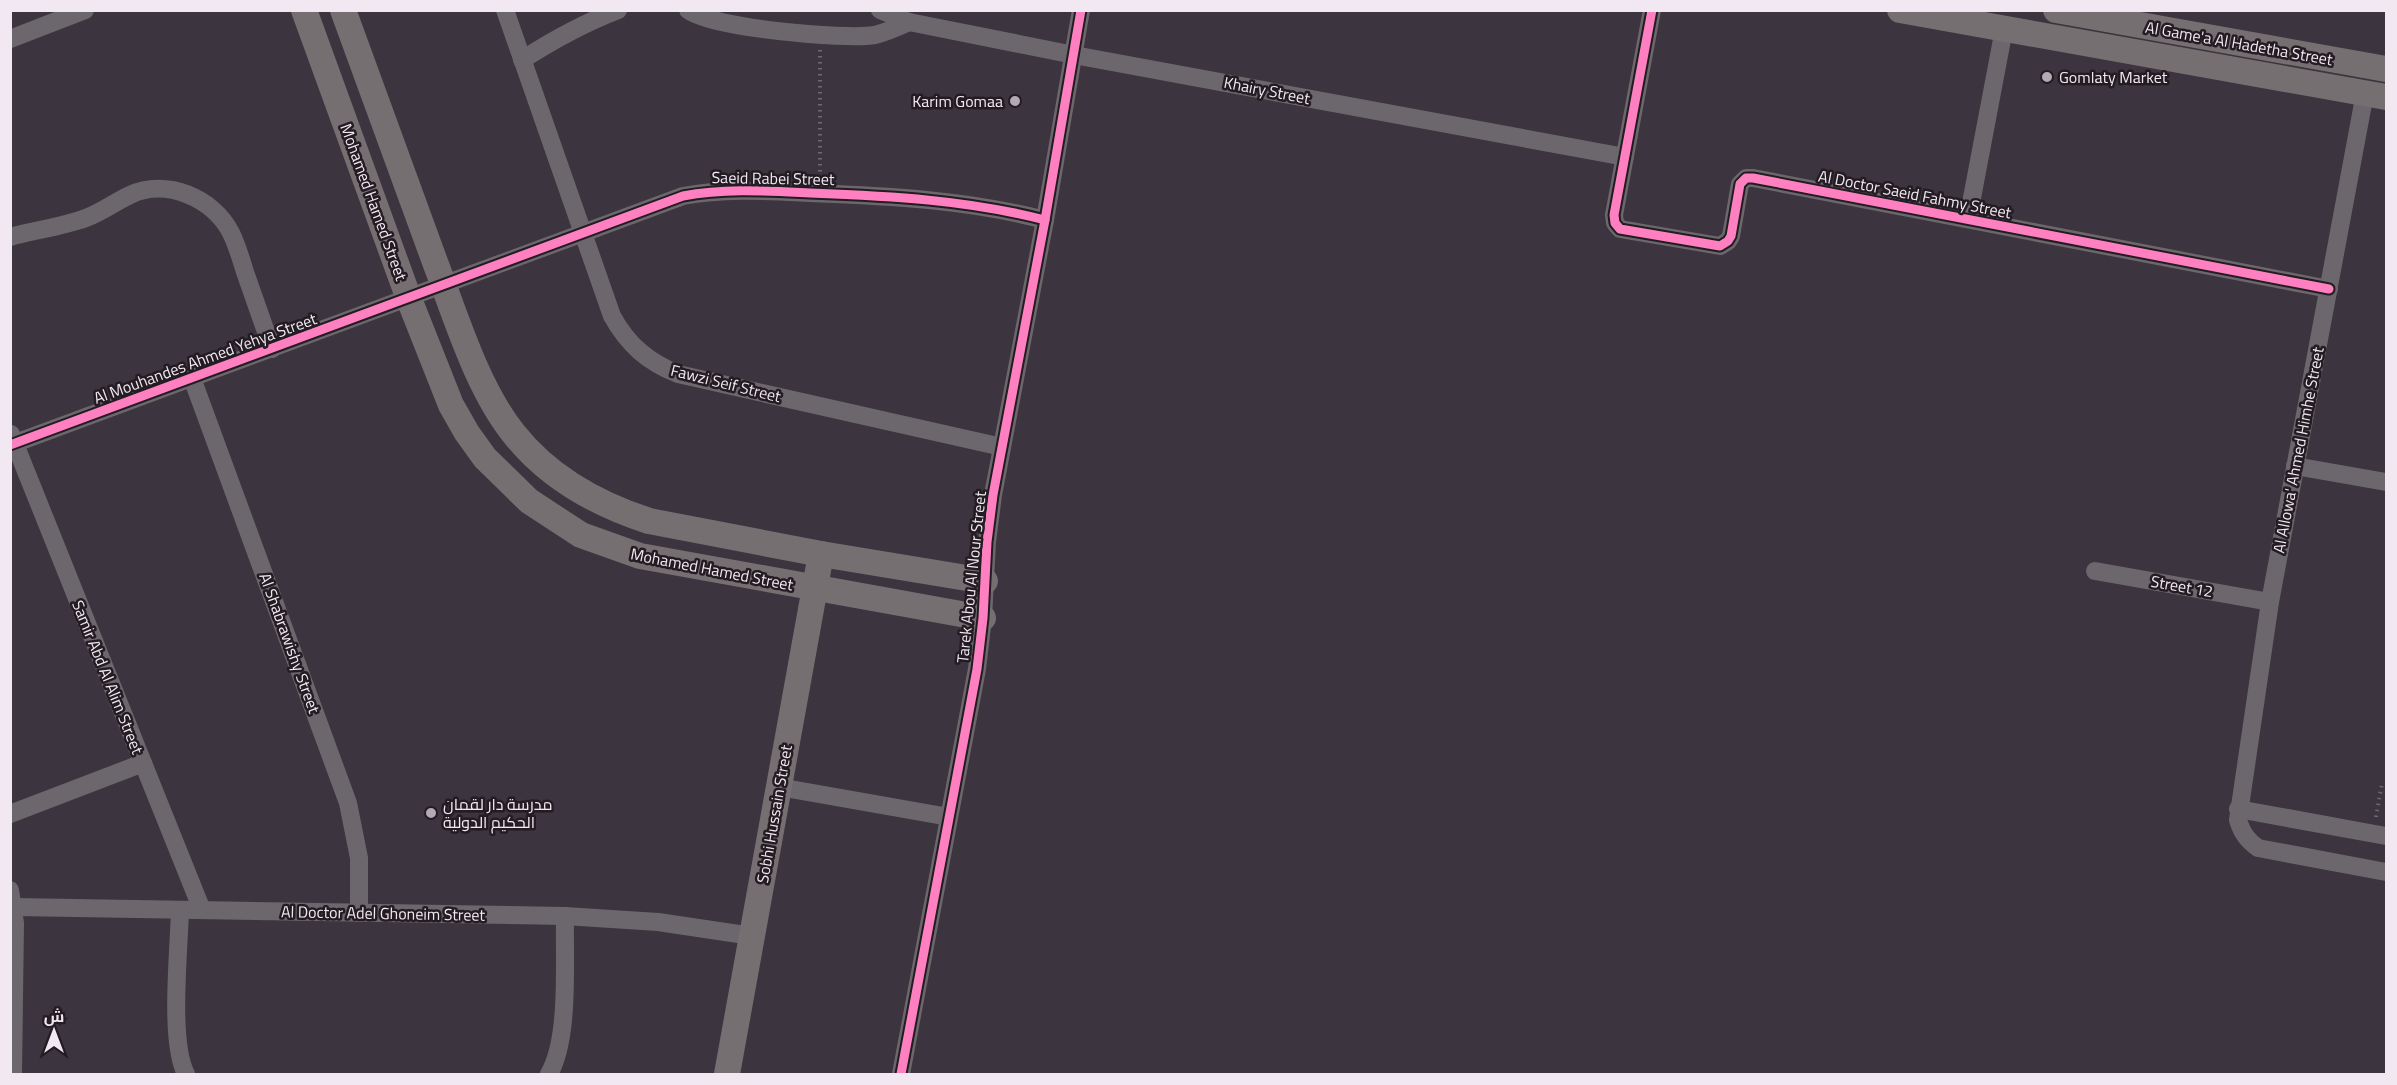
<svg xmlns="http://www.w3.org/2000/svg" width="2397" height="1085" viewBox="0 0 2397 1085" font-family="'Titillium Web',Cairo,sans-serif">
  <style>
    .lines { fill: none; stroke-linecap: round; stroke-linejoin: round }
    .path { stroke: #6e696f; stroke-width: 4; stroke-dasharray: 1.5 4.5; stroke-linecap: butt }
    .street { stroke: #6c676d; stroke-width: 18 }
    .secondary { stroke: #766f71; stroke-width: 26 }
    .cycleway-casing { stroke: #231c23; stroke-width: 13 }
    .cycleway { stroke: #ff80c0; stroke-width: 9 }
    .poi-dot { fill: #b2a9b3; stroke: #231c23; stroke-width: 2 }
    .labels { text-anchor: middle; stroke-width: 5; stroke-linejoin: round; paint-order: stroke }
    .street-label { font-size: 16px; fill: #f2e8f2; stroke: #231c23 }
    .poi-label { font-size: 16px; fill: #f2e8f2; stroke: #231c23; text-anchor: start }
  </style>
  <rect width="100%" height="100%" fill="#3c343e"/>
  <g class="lines">
    <!-- path -->
    <g class="path">
      <path d="M820,50V178"/>
      <path d="M2376,817L2382,783"/>
    </g>
    <!-- street -->
    <g class="street">
      <path d="M505,10L612,316C628,345 648,362 678,374L1002,447"/>
      <path d="M688,10C712,28 844,40 875,35C887,32 898,27 909,22"/>
      <path d="M880,10L909,22L1074,55L1625,157"/>
      <path d="M1652,10L1614,215L1615,223L1620,229L1720,246L1728,241L1731,236L1740,184L1746,178H1753L2329,289"/>
      <path d="M10,39L85,10"/>
      <path d="M522,60C553,40 584,23 618,10"/>
      <path d="M2365,93L2270,602L2238,820C2242,833 2247,840 2258,848L2386,872"/>
      <path d="M1968,219L2004,29"/>
      <path d="M10,237C35,230 61,227 86,218C102,212 115,202 130,195C166,178 214,198 231,233C237,245 241,259 245,272C254,298 263,324 272,349"/>
      <path d="M192,378L348,803L359,858V913"/>
      <path d="M11,434L202,910"/>
      <path d="M10,445L683,196C725,188 768,191 810,193C890,196 968,200 1045,220"/>
      <path d="M2295,466L2386,482"/>
      <path d="M2095,571L2270,602"/>
      <path d="M779,787L949,817"/>
      <path d="M2238,809L2386,836"/>
      <path d="M10,814L143,763"/>
      <path d="M10,890L15,923L13,1074"/>
      <path d="M14,907L565,916L658,922L752,936"/>
      <path d="M180,910C179,950 169,1042 186,1074"/>
      <path d="M549,1074C570,1038 564,960 565,916"/>
      <path d="M901,1074L977,669L983,618L987,542L993,495L1045,220L1081,10"/>
    </g>
    <!-- secondary -->
    <g class="secondary">
      <path d="M304,10L409,299L451,405L467,433L485,458L529,501L581,535L640,556L983,618"/>
      <path d="M343,10C374,94 404,178 435,262C456,317 477,388 514,434C549,478 596,504 649,521L821,554L985,581"/>
      <path d="M1900,10L2386,97"/>
      <path d="M2056,10L2386,69"/>
      <path d="M727,1074L821,554"/>
    </g>
    <defs>
      <g id="cycleway">
        <path d="M1652,10L1614,215L1615,223L1620,229L1720,246L1728,241L1731,236L1740,184L1746,178H1753L2329,289"/>
        <path d="M10,445L683,196C725,188 768,191 810,193C890,196 968,200 1045,220"/>
        <path d="M901,1074L977,669L983,618L987,542L993,495L1045,220L1081,10"/>
      </g>
    </defs>
    <!-- cycleway casing -->
    <use href="#cycleway" class="cycleway-casing"/>
    <!-- cycleway -->
    <use href="#cycleway" class="cycleway"/>
  </g>
  <!-- markers -->
  <g class="poi-dot">
    <circle cx="2047" cy="77" r="6"/>
    <circle cx="1015" cy="101" r="6"/>
    <circle cx="431" cy="813" r="6"/>
  </g>
  <g class="labels">
    <!-- street labels -->
    <g class="street-label">
      <text transform="translate(2239 43) rotate(10)" y="6">Al Game'a Al Hadetha Street</text>
      <text transform="translate(1267 90) rotate(11)" y="6">Khairy Street</text>
      <text transform="translate(773 178) rotate(1)" y="6">Saeid Rabei Street</text>
      <text transform="translate(1915 194) rotate(11)" y="6">Al Doctor Saeid Fahmy Street</text>
      <text transform="translate(374 202) rotate(70)" y="6">Mohamed Hamed Street</text>
      <text transform="translate(205 358) rotate(-20)" y="6">Al Mouhandes Ahmed Yehya Street</text>
      <text transform="translate(726 383) rotate(14)" y="6">Fawzi Seif Street</text>
      <text transform="translate(2298 450) rotate(-79)" y="6">Al Allowa' Ahmed Himhe Street</text>
      <text transform="translate(712 569) rotate(11)" y="6">Mohamed Hamed Street</text>
      <text transform="translate(971 577) rotate(-84)" y="6">Tarek Abou Al Nour Street</text>
      <text transform="translate(2182 586) rotate(10)" y="6">Street 12</text>
      <text transform="translate(290 643) rotate(70)" y="6">Al Shabrawishy Street</text>
      <text transform="translate(108 677) rotate(68)" y="6">Samir Abd Al Alim Street</text>
      <text transform="translate(774 814) rotate(-80)" y="6">Sobhi Hussain Street</text>
      <text transform="translate(383 913) rotate(1)" y="6">Al Doctor Adel Ghoneim Street</text>
    </g>
    <!-- poi labels -->
    <g class="poi-label">
      <text x="2059" y="83">Gomlaty Market</text>
      <text x="1003" y="107" text-anchor="end">Karim Gomaa</text>
      <text x="443" y="810">مدرسة دار لقمان<tspan x="443" dy="18">الحكيم الدولية</tspan></text>
    </g>
  </g>
  <!-- border -->
  <rect width="2397" height="1085" fill="none" stroke="#f2e8f2" stroke-width="24"/>
  <!-- north arrow -->
  <g transform="translate(54 1031)" stroke="#231c23" stroke-width="4.5" paint-order="stroke">
  <path d="M0-4.5L10 22L0 15L-10 22Z" fill="#f2e8f2"/>
  <text y="-9" font-size="16" font-weight="bold" text-anchor="middle" fill="#f2e8f2">ش</text>
  </g>
</svg>
